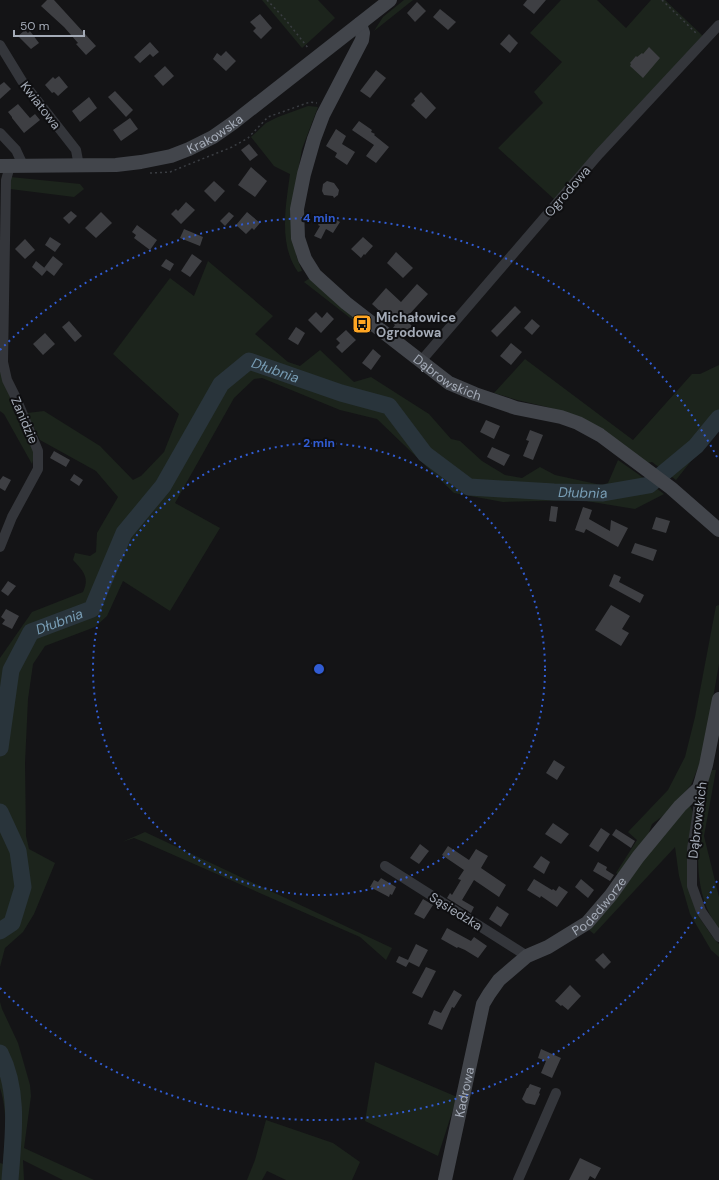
<svg xmlns="http://www.w3.org/2000/svg" width="719" height="1180" viewBox="0 0 719 1180" font-family="'DM Sans',sans-serif">
  <style>
    .green { fill: #1c241c }
    .lines { fill: none; stroke-linecap: round; stroke-linejoin: round }
    .river { stroke: #29343b; stroke-width: 17 }
    .building { fill: #3e3f43 }
    .path { stroke: #3a3d42; stroke-width: 1.5; stroke-dasharray: 2 3; stroke-linecap: butt }
    .street { stroke: #34363b; stroke-width: 10 }
    .secondary { stroke: #42454b; stroke-width: 14 }
    .ring { fill: none; stroke: #315cd3; stroke-width: 2; stroke-dasharray: 2 4 }
    .labels { text-anchor: middle; stroke-width: 4; stroke-linejoin: round; paint-order: stroke }
    .street-label { font-size: 13px; fill: #a4abb7; stroke: #0f0f11 }
    .poi-label { font-size: 13px; font-weight: bold; fill: #a4abb7; stroke: #0f0f11; text-anchor: start }
    .water-label { font-size: 14px; font-style: italic; fill: #789db5; stroke: #0f0f11 }
    .centre { fill: #315cd3; stroke: #0f0f11; stroke-width: 2 }
    .ring-label { font-size: 12px; text-anchor: middle; font-weight: bold; fill: #315cd3; stroke: #0f0f11; stroke-width: 4; stroke-linejoin: round; paint-order: stroke }
  </style>
  <rect width="100%" height="100%" fill="#141416"/>
  <!-- green -->
  <g class="green">
    <path d="M262,0H318L335,18L302,48Z"/>
    <path d="M404,0H413L374,31L383,17Z"/>
    <path d="M561,0H597L626,28L651,0H665L704,37L555,200L498,148L543,103L534,92L562,62L530,33Z"/>
    <path d="M308,106L318,107L302,149L297,177L296,255L302,271L298,272C278,244 286,205 290,174L274,166L251,137L266,123L278,117Z"/>
    <path d="M10,177L80,184L84,189L74,197L10,189Z"/>
    <path d="M208,261L273,316L255,334L288,362L300,366L320,350L354,382L371,377L429,414L451,439L460,441L482,461L505,475L522,478L540,467L555,475L601,485L608,483L618,460L638,474L664,494L635,509L580,500L503,502L454,493L377,419L340,410L262,378L254,379L234,398L175,503L220,528L170,611L123,581L107,616L95,627L45,646L33,664L28,699L25,763L26,836L29,849L55,863L34,914L23,932L5,948L0,967V658L32,612L83,592C90,577 83,571 73,560L75,553L90,556L96,552L97,533L118,497L96,471L40,440L27,413L44,411L100,446L133,480L141,476L164,452L179,414L113,354L170,278L194,296Z"/>
    <path d="M310,278L360,321L358,324L304,282Z"/>
    <path d="M525,359L633,440L692,374H700L719,365V426L676,480L652,462L646,463L576,416L547,407L517,400L494,393Z"/>
    <path d="M0,370L36,450L32,464L4,414L0,411Z"/>
    <path d="M719,605V664L703,755L691,785L668,812L652,824L647,838L619,875L616,873L637,840L628,832L668,790L685,757L695,717L716,606Z"/>
    <path d="M710,770H716L704,836L719,897V929C685,884 701,820 710,770Z"/>
    <path d="M690,806L693,812L687,853L689,889L697,914L712,936L719,944V957L711,950L690,914L679,876L675,847L594,934L589,930L669,826L686,808Z"/>
    <path d="M145,832L392,948L386,960L360,937L144,842L134,838L122,842Z"/>
    <path d="M0,1002L2,1009L18,1043L30,1085L31,1096L24,1148L94,1180H63L23,1160L24,1180H0V1163L3,1164C5,1139 8,1112 0,1088Z"/>
    <path d="M375,1062L457,1097L438,1156L365,1121Z"/>
    <path d="M266,1120L333,1143L360,1162L352,1180H286L267,1171L262,1180H247L255,1160Z"/>
  </g>
  <g class="lines">
    <!-- river -->
    <g class="river">
      <path id="s1" d="M0,748L11,670L31,632L92,609L124,533L163,486L221,384L249,361L341,393L389,406L425,454L469,487L554,492L603,493L649,485L696,446L719,418"/>
      <path d="M0,812L18,851L23,887L12,923L0,931"/>
      <path d="M0,1053C20,1092 13,1138 10,1180"/>
    </g>
  </g>
  <!-- building -->
  <g class="building">
    <path d="M47,0H54L96,46L86,55L76,44L78,43L64,27L41,6Z"/>
    <path d="M527,0H546L534,14L523,5Z"/>
    <path d="M417,2L426,11L415,22L407,13Z"/>
    <path d="M440,9L456,22L448,30L433,17Z"/>
    <path d="M260,14L272,28L261,39L253,31L256,28L250,22Z"/>
    <path d="M25,30L28,33L30,31L39,43L31,49L18,36Z"/>
    <path d="M509,34L518,43L510,53L500,44Z"/>
    <path d="M150,42L159,52L153,57L150,54L140,63L134,57Z"/>
    <path d="M649,47L660,58L643,78L630,66L631,64L630,63L636,56L637,57L642,53L643,54Z"/>
    <path d="M226,51L236,61L226,71L213,59L217,53L221,56Z"/>
    <path d="M165,66L174,76L163,86L154,76Z"/>
    <path d="M376,70L386,78L370,98L360,91Z"/>
    <path d="M59,76L68,87L58,96L54,92L52,93L45,85L53,77L55,79Z"/>
    <path d="M4,82L11,89L0,99V85Z"/>
    <path d="M115,91L133,110L126,117L108,97Z"/>
    <path d="M421,92L436,108L426,119L411,105L415,101L414,99Z"/>
    <path d="M89,97L97,108L80,122L72,111Z"/>
    <path d="M18,104L30,118L35,114L40,120L24,133L12,118V117L8,112Z"/>
    <path d="M130,118L138,129L121,141L113,130Z"/>
    <path d="M359,121L372,130L371,132L375,134L374,135L389,147L376,163L366,156L374,145L352,130Z"/>
    <path d="M336,129L346,136L342,144L355,152L347,165L335,157L337,153L326,146Z"/>
    <path d="M249,144L258,155L250,161L241,150Z"/>
    <path d="M251,167L267,181L255,197L238,185Z"/>
    <path d="M214,181L225,191L215,202L204,191Z"/>
    <path d="M327,181L334,183L339,190L338,195L334,198L333,196L324,195L322,191L323,184Z"/>
    <path d="M186,202L195,210L181,224L171,214L176,209L178,211Z"/>
    <path d="M71,211L77,216L69,224L63,218Z"/>
    <path d="M101,212L112,223L96,238L85,228Z"/>
    <path d="M229,212L234,216L225,226L220,221Z"/>
    <path d="M247,212L260,223L254,230L252,228L246,234L236,225Z"/>
    <path d="M325,213L340,222L333,233L326,229L321,239L314,236L320,226L318,225Z"/>
    <path d="M137,225L157,240L150,250L134,238L136,235L132,232Z"/>
    <path d="M184,229L203,237L200,246L180,238Z"/>
    <path d="M50,237L61,244L55,252L45,245Z"/>
    <path d="M363,237L373,246L365,255L364,254L361,258L351,249Z"/>
    <path d="M25,239L35,250L25,259L15,249Z"/>
    <path d="M396,252L413,268L403,278L387,263Z"/>
    <path d="M192,254L202,261L190,277L181,271Z"/>
    <path d="M53,256L63,264L54,276L44,268Z"/>
    <path d="M166,259L174,264L170,271L161,266Z"/>
    <path d="M36,261L47,270L42,276L32,267Z"/>
    <path d="M417,284L428,294L405,319L412,326L402,336L393,328L395,325L372,304L386,288L401,302Z"/>
    <path d="M515,306L521,312L497,337L491,331Z"/>
    <path d="M316,312L322,318L327,312L334,319L321,333L308,320Z"/>
    <path d="M532,319L540,326L532,335L524,328Z"/>
    <path d="M69,321L82,336L75,342L62,327Z"/>
    <path d="M296,327L305,333L298,345L288,339Z"/>
    <path d="M346,330L356,340L342,353L336,347L340,343L336,339Z"/>
    <path d="M45,333L55,344L43,355L33,344Z"/>
    <path d="M511,343L522,352L511,365L500,356Z"/>
    <path d="M373,349L381,356L371,370L362,363Z"/>
    <path d="M486,420L500,426L494,439L480,432Z"/>
    <path d="M530,430L543,435L533,460L523,456L529,441L526,440Z"/>
    <path d="M492,447L510,455L504,466L487,457Z"/>
    <path d="M54,451L70,460L66,467L50,458Z"/>
    <path d="M74,474L83,480L79,486L70,480Z"/>
    <path d="M3,476L11,480L5,491L0,488V480Z"/>
    <path d="M551,506L558,507L556,522L549,521Z"/>
    <path d="M583,507L592,510L589,519L610,531L611,520L628,528L618,547L586,529L584,533L575,530Z"/>
    <path d="M656,517L670,521L666,533L652,529Z"/>
    <path d="M635,543L657,550L653,561L631,553Z"/>
    <path d="M614,574L621,577L619,582L644,595L640,603L609,586Z"/>
    <path d="M8,581L16,586L8,596L1,591Z"/>
    <path d="M611,605L630,616L622,629L629,633L621,646L595,630Z"/>
    <path d="M6,609L19,616L12,629L2,624L5,620L1,617Z"/>
    <path d="M554,760L565,767L557,780L546,773Z"/>
    <path d="M553,823L569,834L561,844L545,834Z"/>
    <path d="M601,828L610,834L598,852L589,846Z"/>
    <path d="M616,829L635,841L631,848L612,835Z"/>
    <path d="M420,844L429,851L419,864L410,858Z"/>
    <path d="M448,846L469,860L476,849L488,856L481,868L506,885L499,897L474,880L462,900L474,907L471,913L447,898L450,893L452,895L461,880L458,879L464,870L442,855Z"/>
    <path d="M541,856L550,862L544,874L533,867Z"/>
    <path d="M598,862L607,867L606,870L614,875L610,881L593,871Z"/>
    <path d="M381,878L396,887L392,895L390,894L389,897L370,887L374,880L378,882Z"/>
    <path d="M534,879L552,890L553,889L556,891L559,886L568,892L557,907L541,896L540,898L527,890Z"/>
    <path d="M581,879L594,890L588,898L575,887Z"/>
    <path d="M423,899L433,905L424,919L414,914Z"/>
    <path d="M497,906L509,914L501,927L489,919Z"/>
    <path d="M447,928L471,941L474,937L487,946L478,958L465,950L458,947L457,948L441,939Z"/>
    <path d="M416,944L428,950L419,967L409,962L406,967L396,962L399,956L408,960Z"/>
    <path d="M603,953L611,962L604,969L595,960Z"/>
    <path d="M426,967L436,971L422,998L412,993Z"/>
    <path d="M570,985L581,996L568,1010L562,1005L561,1006L555,1001Z"/>
    <path d="M454,990L462,995L454,1008L452,1007L442,1030L428,1024L434,1010L441,1013Z"/>
    <path d="M541,1049L561,1058L552,1078L541,1073L546,1061L538,1058Z"/>
    <path d="M530,1084L541,1088L539,1093L540,1094L535,1105L526,1103L522,1099L527,1088H528Z"/>
    <path d="M580,1158L601,1168L595,1179L590,1176L588,1180H569Z"/>
  </g>
  <g class="lines">
    <!-- path -->
    <g class="path">
      <path d="M267,0L285,19L309,49"/>
      <path d="M662,0L697,34"/>
      <path d="M150,173L170,172L232,147L248,138L268,117L310,102L317,103"/>
    </g>
    <!-- street -->
    <g class="street">
      <path d="M0,45L22,81L76,150L79,166"/>
      <path d="M0,133L16,150L23,165"/>
      <path d="M421,361L599,154L719,25"/>
      <path d="M0,547L12,517L38,469V451L16,398L7,380L3,362L6,180L10,166"/>
      <path d="M699,788L698,810L692,849V886L701,911L719,937"/>
      <path d="M385,866L527,956"/>
      <path d="M518,1180L556,1093"/>
    </g>
    <!-- secondary -->
    <g class="secondary">
      <path id="s2" d="M360,24L363,33L362,40L323,115L314,139L304,174L297,209L298,238L305,259L315,275L346,303L449,383L475,394L516,408L561,417L578,423L600,435L671,488L719,530"/>
      <path id="s3" d="M0,166L116,165L141,162L171,156L189,149L213,137L233,123L390,0"/>
      <path id="s4" d="M445,1180L483,1004L489,994L499,980L527,956L548,947L587,923L611,895L638,857L680,806L699,788L706,765L719,699"/>
    </g>
  </g>
  <!-- distance rings -->
  <g class="ring">
    <circle cx="319" cy="669" r="226"/>
    <path d="M717 881A451 451 0 0 1 0 988M0 350A451 451 0 0 1 717 457"/>
  </g>
  <!-- icons -->
  <defs>
    <symbol id="bus-square" viewBox="-11 -11 22 22"><rect x="-9" y="-9" width="18" height="18" rx="4" fill="#ffa623" stroke="#0f0f11"/><path d="M-5-6H5V4H4V6H2V4H-2V6H-4V4H-5ZM-3.5-4V0h7V-4ZM-3.5 1.2v1.5H-2V1.2ZM2 1.2v1.5H3.5V1.2Z" fill="#111"/></symbol>
  </defs>
  <g fill-rule="evenodd">
    <use href="#bus-square" x="351" y="313" width="22" height="22"/>
  </g>
  <g class="labels">
    <!-- street labels -->
    <g class="street-label">
      <text transform="translate(41 105) rotate(52)" y="5">Kwiatowa</text>
      <text dy="5" stroke="none"><textPath href="#s3" startOffset="221">Krakowska</textPath></text>
      <text transform="translate(567 191) rotate(-49)" y="5">Ogrodowa</text>
      <text dy="5" stroke="none"><textPath href="#s2" startOffset="437">Dąbrowskich</textPath></text>
      <text transform="translate(25 420) rotate(67)" y="5">Zanidzie</text>
      <text transform="translate(697 820) rotate(-83)" y="5">Dąbrowskich</text>
      <text dy="5" stroke="none"><textPath href="#s4" startOffset="335">Podedworze</textPath></text>
      <text transform="translate(456 911) rotate(32)" y="5">Sąsiedzka</text>
      <text dy="5" stroke="none"><textPath href="#s4" startOffset="90">Kadrowa</textPath></text>
    </g>
    <!-- poi labels -->
    <g class="poi-label">
      <text x="376" y="322">Michałowice<tspan x="376" dy="15">Ogrodowa</tspan></text>
    </g>
    <!-- water labels -->
    <g class="water-label">
      <text dy="5" stroke="none"><textPath href="#s1" startOffset="512">Dłubnia</textPath></text>
      <text dy="5" stroke="none"><textPath href="#s1" startOffset="860">Dłubnia</textPath></text>
      <text dy="5" stroke="none"><textPath href="#s1" startOffset="152">Dłubnia</textPath></text>
    </g>
  </g>
  <circle cx="319" cy="669" r="6" class="centre"/>
  <g class="ring-label">
    <text x="319" y="222">4 min</text>
    <text x="319" y="447">2 min</text>
  </g>
  <!-- scale -->
  <path d="M14 30v6h70v-6" fill="none" stroke="#a4abb7" stroke-width="2"/>
  <text x="20" y="30" font-size="12" fill="#a4abb7" stroke="#0f0f11" stroke-width="3" paint-order="stroke">50 m</text>
</svg>
